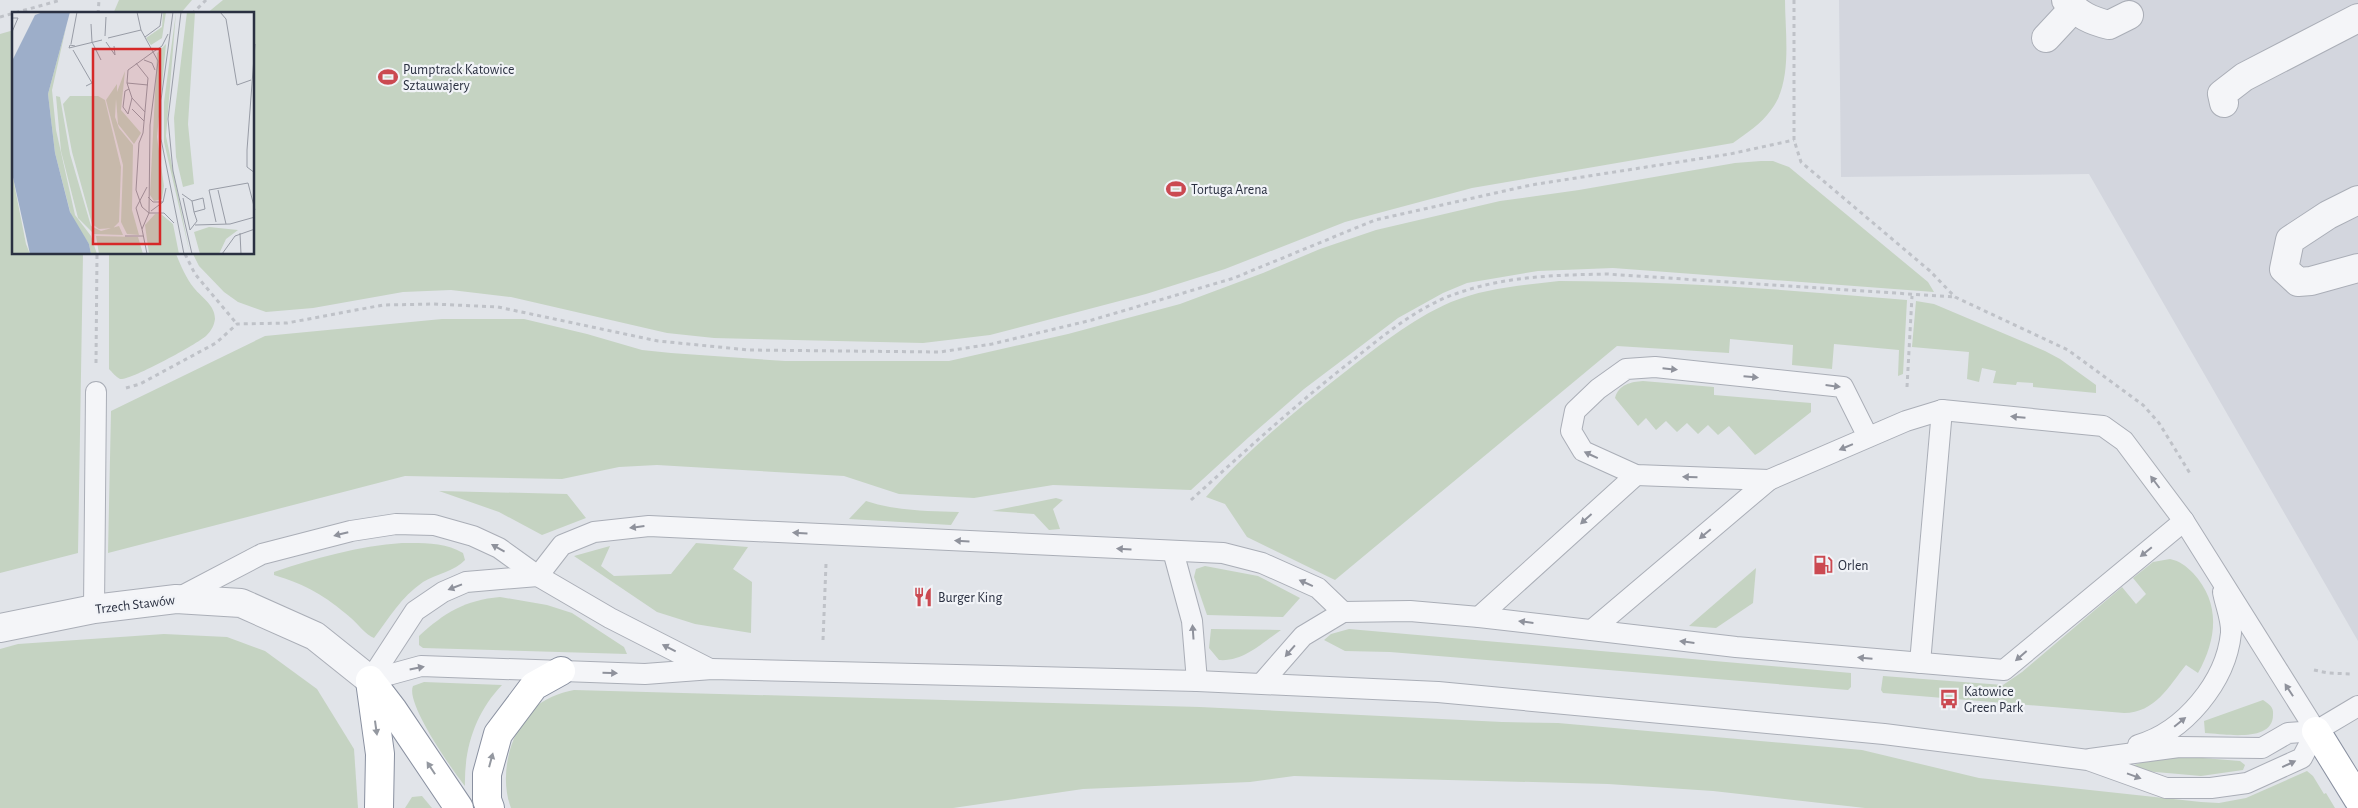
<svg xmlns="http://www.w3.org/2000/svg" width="2358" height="808" viewBox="0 0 2358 808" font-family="'Alegreya Sans',sans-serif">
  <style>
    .built { fill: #d3d6de }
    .green { fill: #c5d3c2 }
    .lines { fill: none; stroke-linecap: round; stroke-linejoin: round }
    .service-casing { stroke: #aaaeb7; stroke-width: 22 }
    .minor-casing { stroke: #aaaeb7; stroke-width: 30 }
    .tertiary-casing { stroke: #aaaeb7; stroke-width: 30 }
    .trunk-casing { stroke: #8990a0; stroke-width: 30 }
    .path { stroke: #bfc2c8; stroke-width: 3; stroke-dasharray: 4 4; stroke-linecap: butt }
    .service { stroke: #f4f5f8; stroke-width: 20 }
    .minor { stroke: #f4f5f8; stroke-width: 28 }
    .tertiary { stroke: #f4f5f8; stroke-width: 28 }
    .trunk { stroke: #fff; stroke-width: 28 }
    .oneway { fill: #8f929c }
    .oneway2 { fill: #9498a0 }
    .labels { text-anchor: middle; stroke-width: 4.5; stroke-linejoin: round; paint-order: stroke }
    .poi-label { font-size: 14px; fill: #2a3041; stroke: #f1f3f7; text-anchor: start }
    .street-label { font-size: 14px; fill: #2a3041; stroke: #f1f3f7 }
    .inset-road { fill: none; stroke: #989ca6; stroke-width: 1 }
    .view { fill: #d62828; fill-opacity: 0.15; stroke: #d62828; stroke-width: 2.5 }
    .inset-edge { fill: none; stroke: #2a3041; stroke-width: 2.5 }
  </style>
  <rect width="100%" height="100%" fill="#e1e4e9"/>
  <!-- built -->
  <path class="built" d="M1839,0H2358V641L2089,174L1841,177Z"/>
  <!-- green -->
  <g class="green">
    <path d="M119,0H192L180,14H113Z"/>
    <path d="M223,0H1785C1785,34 1793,82 1771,110C1761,124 1747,133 1733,143L1472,188L1345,222L1225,269L1146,294L990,335L923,343L714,338L667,333L511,297L451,290L403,292L313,308L266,312L238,302L224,292L199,266L193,254H254V14H206Z"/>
    <path d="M14,30V254H83L78,553L0,573V34Z"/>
    <path d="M1761,161H1773L1789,167L1928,282L1934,292L1613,268L1538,271L1467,283L1443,293L1398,318L1304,389L1249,437L1191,490L1053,485L974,498L899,494L844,476L657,465L619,467L562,479L405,476L108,553L111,411L265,336L442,319H524L587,334L642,350L671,353L785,361H949L1068,334L1180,304L1263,273L1320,249L1376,230L1500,201L1579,190L1735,163Z"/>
    <path d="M109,254H176C181,266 186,278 194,288C202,298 215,305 215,319C214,326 211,331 206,336C197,344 130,381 120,379C116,377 112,372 109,369Z"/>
    <path d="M1559,281C1675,281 1791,290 1907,300L1903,374L1898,376L1899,350L1834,344L1832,369L1792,365L1793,345L1730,339L1729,353L1617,346L1335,580L1247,537L1225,504L1206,497C1246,451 1293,413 1341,375C1376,348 1410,320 1451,302C1485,288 1523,285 1559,281Z"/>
    <path d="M1916,301L1934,304L2045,351L2060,359L2096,385V393L2033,387V383L2017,382L2016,385L1993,383L1996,371L1982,368L1979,382L1967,379L1969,352L1912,347Z"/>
    <path d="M1643,381L1714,387V395L1811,403V412L1760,452L1755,455L1729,426L1718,435L1708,425L1698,434L1687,423L1677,432L1666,421L1656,430L1646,418L1638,426L1615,398C1619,384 1631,382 1643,381Z"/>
    <path d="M439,491L567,494L586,518L542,535L499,512Z"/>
    <path d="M1056,498L1063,500L1053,509L1060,529L1049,530L1034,514L992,511Z"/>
    <path d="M866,501C897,511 927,511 959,512L951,525L849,519Z"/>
    <path d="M402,543C422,543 445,542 463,553L465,560C455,571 436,574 423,582C401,597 389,618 374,638C366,635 358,624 351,618C324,595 307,585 274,575V572C315,558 359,546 402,543Z"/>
    <path d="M696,543L748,547L733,569L752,582L751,633L695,624L657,612L574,556L610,546L601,566L614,576L671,574Z"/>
    <path d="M2170,559C2180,561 2186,566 2193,573C2221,603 2217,639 2198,673L2186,665C2169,686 2155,713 2124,713L1883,693L1881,690L1883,676L2003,685L2022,672L2122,587L2136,604L2146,594L2133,578L2153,562Z"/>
    <path d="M1205,566L1258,576L1300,598L1283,617L1207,615L1194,577L1196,569Z"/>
    <path d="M1756,568L1753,603L1716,628L1689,626Z"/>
    <path d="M500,597L547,605L572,613L624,647L627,654L423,648L419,645V636C444,613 465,600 500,597Z"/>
    <path d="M1211,629L1281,630C1262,643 1243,662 1219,660L1209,648Z"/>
    <path d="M1349,629L1851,673V687L1848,690L1390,652L1345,651L1324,640L1331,634Z"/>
    <path d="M164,634L227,637L265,651L317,689L354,749L358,808H0V649L18,644Z"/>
    <path d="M424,682L502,685C475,713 464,749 465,786C453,771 405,703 413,686Z"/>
    <path d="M574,690L1200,707L1502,722L1558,723L1862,750L1979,778L2201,802L2219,803L2246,798L2307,771L2313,776L2324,794L2326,793L2335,808H1865L1713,791L1608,784L1294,776L1250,782L1083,789L953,808H511C499,777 509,734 532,710C543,699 559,693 574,690Z"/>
    <path d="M2263,700C2269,704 2274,707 2273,715C2273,743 2224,734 2205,733L2204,721Z"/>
    <path d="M2166,755L2240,761L2245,765L2243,770L2201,776L2133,770L2132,766L2134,765Z"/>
    <path d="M422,796L432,808H405L412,797Z"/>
  </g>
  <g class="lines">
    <defs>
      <g id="service">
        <path d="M1868,437L1843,387L1655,367L1626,369L1598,389L1575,411L1571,431L1583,451L1636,475L1769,480L1906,421L1942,410L2103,426L2124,441L2184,521L2316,731"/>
        <path d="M1173,551L1192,621L1197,681"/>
        <path d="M176,599L262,554L351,531L396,524L434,525L473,536L499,548L538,576L610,618L710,669"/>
        <path d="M94,609L96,392"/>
        <path d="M1479,617L1636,475"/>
        <path d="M1592,630L1769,480"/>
        <path d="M1920,663L1942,410"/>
        <path d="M370,680L421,666L645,674L712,669L1197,681L1438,692L1884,734L2088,760L2166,788H2211L2247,783L2302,758L2316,731"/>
        <path d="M370,680L415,611L443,592L466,582L538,576L562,545L594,532L649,526L1223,553L1262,563L1318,588L1343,612"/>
        <path d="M1262,683L1303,636L1343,612L1410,611L1479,617L1736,647L2004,670L2184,521"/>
        <path d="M2138,745C2184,732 2226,682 2231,633C2232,620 2225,604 2223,592"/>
        <path d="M2090,759L2179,747L2262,748L2288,733L2316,731L2358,706"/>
      </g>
      <g id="minor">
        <path d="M2066,0C2078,15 2092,21 2109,25L2129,15"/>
        <path d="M2046,38L2073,9"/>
        <path d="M2224,103L2222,94L2244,77L2358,18"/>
        <path d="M2358,200L2328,215L2290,240L2284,269L2298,282L2311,281L2358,268"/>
      </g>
      <path id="tertiary" d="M0,628L94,609L176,599L241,603L315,636L370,680"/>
      <g id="trunk">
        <path d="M370,680L393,710L459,808"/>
        <path d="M370,681L380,754L379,808"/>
        <path d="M2316,731L2358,799"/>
        <path d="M490,808L487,800V774L498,734L534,686L561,671"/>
      </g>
    </defs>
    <!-- service casing -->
    <use href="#service" class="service-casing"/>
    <!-- minor casing -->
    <use href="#minor" class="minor-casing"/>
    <!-- tertiary casing -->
    <use href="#tertiary" class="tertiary-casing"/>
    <!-- trunk casing -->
    <use href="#trunk" class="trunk-casing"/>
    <!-- path -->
    <g class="path">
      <path d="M1794,0V140L1801,162L1930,271L1955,297L2068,350L2143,405L2159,423L2191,475"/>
      <path d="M98,14L99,0"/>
      <path d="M192,14L206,0"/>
      <path d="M0,17L61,0"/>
      <path d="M185,254L195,274L237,324"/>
      <path d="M96,363L97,254"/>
      <path d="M1907,387L1912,296"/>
      <path d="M126,388L140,384L216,343L237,324L287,323L383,305L434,304L498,307L658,341L749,350L940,352L992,344L1092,320L1234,278L1375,220L1531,185L1730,154L1794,140"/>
      <path d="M1191,500C1243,453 1294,406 1349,363C1383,336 1419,305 1461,292C1508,276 1558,275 1607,274L1955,297"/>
      <path d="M823,640L826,564"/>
      <path d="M2314,670L2328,673L2352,674"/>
    </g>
    <!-- service -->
    <use href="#service" class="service"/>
    <!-- minor -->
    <use href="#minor" class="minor"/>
    <!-- tertiary -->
    <use href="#tertiary" class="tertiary"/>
    <!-- trunk -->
    <use href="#trunk" class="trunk"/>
  </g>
  <!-- one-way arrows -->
  <defs><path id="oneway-solid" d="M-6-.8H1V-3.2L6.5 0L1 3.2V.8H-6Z" transform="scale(1.25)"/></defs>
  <g class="oneway">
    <use href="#oneway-solid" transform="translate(1670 369) rotate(6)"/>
    <use href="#oneway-solid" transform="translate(1751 377) rotate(5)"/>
    <use href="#oneway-solid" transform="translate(1833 386) rotate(7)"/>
    <use href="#oneway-solid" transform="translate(2018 417) rotate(-175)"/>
    <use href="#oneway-solid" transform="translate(1846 447) rotate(157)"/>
    <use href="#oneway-solid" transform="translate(1591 455) rotate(-155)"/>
    <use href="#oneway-solid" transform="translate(1690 477) rotate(-178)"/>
    <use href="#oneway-solid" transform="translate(2155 482) rotate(-127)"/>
    <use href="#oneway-solid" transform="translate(1586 519) rotate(138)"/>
    <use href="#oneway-solid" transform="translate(637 527) rotate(173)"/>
    <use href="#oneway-solid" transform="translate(800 533) rotate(-177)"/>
    <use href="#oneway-solid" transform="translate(341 534) rotate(166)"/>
    <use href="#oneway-solid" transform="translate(1705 534) rotate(140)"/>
    <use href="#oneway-solid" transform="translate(962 541) rotate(-177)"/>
    <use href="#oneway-solid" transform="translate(498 548) rotate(-151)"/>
    <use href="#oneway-solid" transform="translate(1124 549) rotate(-177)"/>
    <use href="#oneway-solid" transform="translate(2146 552) rotate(141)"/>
    <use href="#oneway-solid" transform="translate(1306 583) rotate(-156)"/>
    <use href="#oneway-solid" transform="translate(455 587) rotate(159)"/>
    <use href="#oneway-solid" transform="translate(1526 622) rotate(-173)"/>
    <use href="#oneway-solid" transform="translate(1193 632) rotate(-94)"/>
    <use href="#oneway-solid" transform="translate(1687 642) rotate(-173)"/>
    <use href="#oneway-solid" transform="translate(669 648) rotate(-153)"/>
    <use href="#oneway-solid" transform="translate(1290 651) rotate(131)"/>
    <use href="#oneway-solid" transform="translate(2021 656) rotate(139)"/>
    <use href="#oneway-solid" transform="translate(1865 658) rotate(-175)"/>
    <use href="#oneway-solid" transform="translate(417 668) rotate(-11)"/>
    <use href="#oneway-solid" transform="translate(610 673) rotate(2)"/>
    <use href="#oneway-solid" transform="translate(2289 690) rotate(-123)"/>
    <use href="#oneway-solid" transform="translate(2180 722) rotate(-39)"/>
    <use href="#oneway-solid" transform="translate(2289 764) rotate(-25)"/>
    <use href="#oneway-solid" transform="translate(2134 776) rotate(20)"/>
  </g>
  <g class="oneway2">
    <use href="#oneway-solid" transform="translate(376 728) rotate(82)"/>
    <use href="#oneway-solid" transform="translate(491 760) rotate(-75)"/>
    <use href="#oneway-solid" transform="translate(431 768) rotate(-123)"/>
  </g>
  <!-- icons -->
  <defs>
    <symbol id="stadium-bare" viewBox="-9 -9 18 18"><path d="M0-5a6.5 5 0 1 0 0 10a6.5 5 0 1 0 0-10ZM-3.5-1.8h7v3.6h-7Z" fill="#cb4951" stroke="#f1f3f7" stroke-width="2.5" paint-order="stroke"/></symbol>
    <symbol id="fuel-bare" viewBox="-9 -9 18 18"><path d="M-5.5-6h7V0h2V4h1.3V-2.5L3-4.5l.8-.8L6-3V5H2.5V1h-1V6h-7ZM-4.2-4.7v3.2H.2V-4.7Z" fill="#cb4951" stroke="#f1f3f7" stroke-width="2.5" paint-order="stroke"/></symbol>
    <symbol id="restaurant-bare" viewBox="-9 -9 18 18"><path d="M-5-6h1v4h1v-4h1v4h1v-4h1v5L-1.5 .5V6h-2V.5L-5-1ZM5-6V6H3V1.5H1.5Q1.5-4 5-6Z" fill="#cb4951" stroke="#f1f3f7" stroke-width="2.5" paint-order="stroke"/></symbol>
    <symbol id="bus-bare" viewBox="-9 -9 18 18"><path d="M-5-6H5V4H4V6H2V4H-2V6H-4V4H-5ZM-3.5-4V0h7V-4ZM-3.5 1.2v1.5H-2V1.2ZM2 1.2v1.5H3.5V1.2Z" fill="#cb4951" stroke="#f1f3f7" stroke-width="2.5" paint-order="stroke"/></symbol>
  </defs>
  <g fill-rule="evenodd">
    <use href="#stadium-bare" x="374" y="63" width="28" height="28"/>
    <use href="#stadium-bare" x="1162" y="175" width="28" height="28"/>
    <use href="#fuel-bare" x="1809" y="551" width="28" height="28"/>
    <use href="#restaurant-bare" x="909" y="583" width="28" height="28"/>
    <use href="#bus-bare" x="1935" y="685" width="28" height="28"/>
  </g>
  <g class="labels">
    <!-- poi labels -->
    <g class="poi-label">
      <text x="403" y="74">Pumptrack Katowice<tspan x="403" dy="16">Sztauwajery</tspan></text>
      <text x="1191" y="194">Tortuga Arena</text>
      <text x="1838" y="570">Orlen</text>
      <text x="938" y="602">Burger King</text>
      <text x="1964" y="696">Katowice<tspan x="1964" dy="16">Green Park</tspan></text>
    </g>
    <!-- street labels -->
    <g class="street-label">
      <text transform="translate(135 604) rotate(-7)" y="5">Trzech Stawów</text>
    </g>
  </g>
  <!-- overview -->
  <g transform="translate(12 12)">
    <rect width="242" height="242" fill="#e1e4e9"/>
    <path d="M151,0H154L150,26L139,33L134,26L150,15ZM164,0L154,124L178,242L152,130V90ZM175,0H183L176,112L182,172L171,175L164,145L162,106ZM55,11L40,78L44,118L63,203L79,224L85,242H79L77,232L60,207L43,141L36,82ZM154,32L145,125L152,174L150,187L142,189L138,183L145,41ZM113,59L109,98L129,121L122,132L106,112L104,87L103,105L107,116L121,133L120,198L127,223L115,222L109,210L111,153L94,88L105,72V80ZM44,84L48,85L58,142L79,214L89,219L107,214L111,223L82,222L66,206L49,139ZM58,84H86L93,88L109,155L107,210L101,216L87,217L80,212L60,140L51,92ZM0,161L14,232L18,242H0ZM143,202H149L161,212L167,242H137L133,213ZM197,215L226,218L214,227L207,242H188L182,220ZM84,224L126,225L131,242H87Z" fill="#c5d3c2"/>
    <path d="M31,0H58L36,82L43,141L58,200L77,232L79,242H18L0,161V49L23,3Z" fill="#9daec9"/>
    <path class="inset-road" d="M125,0L129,18L146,49L138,113L137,201M161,0L149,88V127L172,242M169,0L156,107L161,159L180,242M208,0L214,7L225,73L239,68M0,6H6L0,20M79,12L80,30L89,48M93,24L94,5M133,25L148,14L150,0M96,26L129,18M94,30L103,43L102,34M59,32L65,0M243,32L235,138V155L243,161M63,34L58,33L57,36L90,28M61,38L80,71L74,74M141,40L150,34L156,22M132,48L140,51L143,58M124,51L136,66L131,121L127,131L124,178L130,195L137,201M115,71L136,73M117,77L113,79L111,95L116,102L120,86L115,71L116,58L141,40M120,86L133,100M120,97L132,109M206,178L214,212M170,182L180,189L182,200L185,209L178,218M136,185L141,190H151M171,186L178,218M180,189L191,186L193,197L182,200M139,199L151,190L154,176M137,201H152L162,211M204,210L197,178L236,171L243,198M183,213L218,212L243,205M130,217L124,196L135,175M228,221L229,242M113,224H131M135,242L130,217L137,201M210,242L223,224L243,217"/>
    <path class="view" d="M81,37H148V232H81Z"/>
    <rect width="242" height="242" class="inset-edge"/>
  </g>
</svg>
